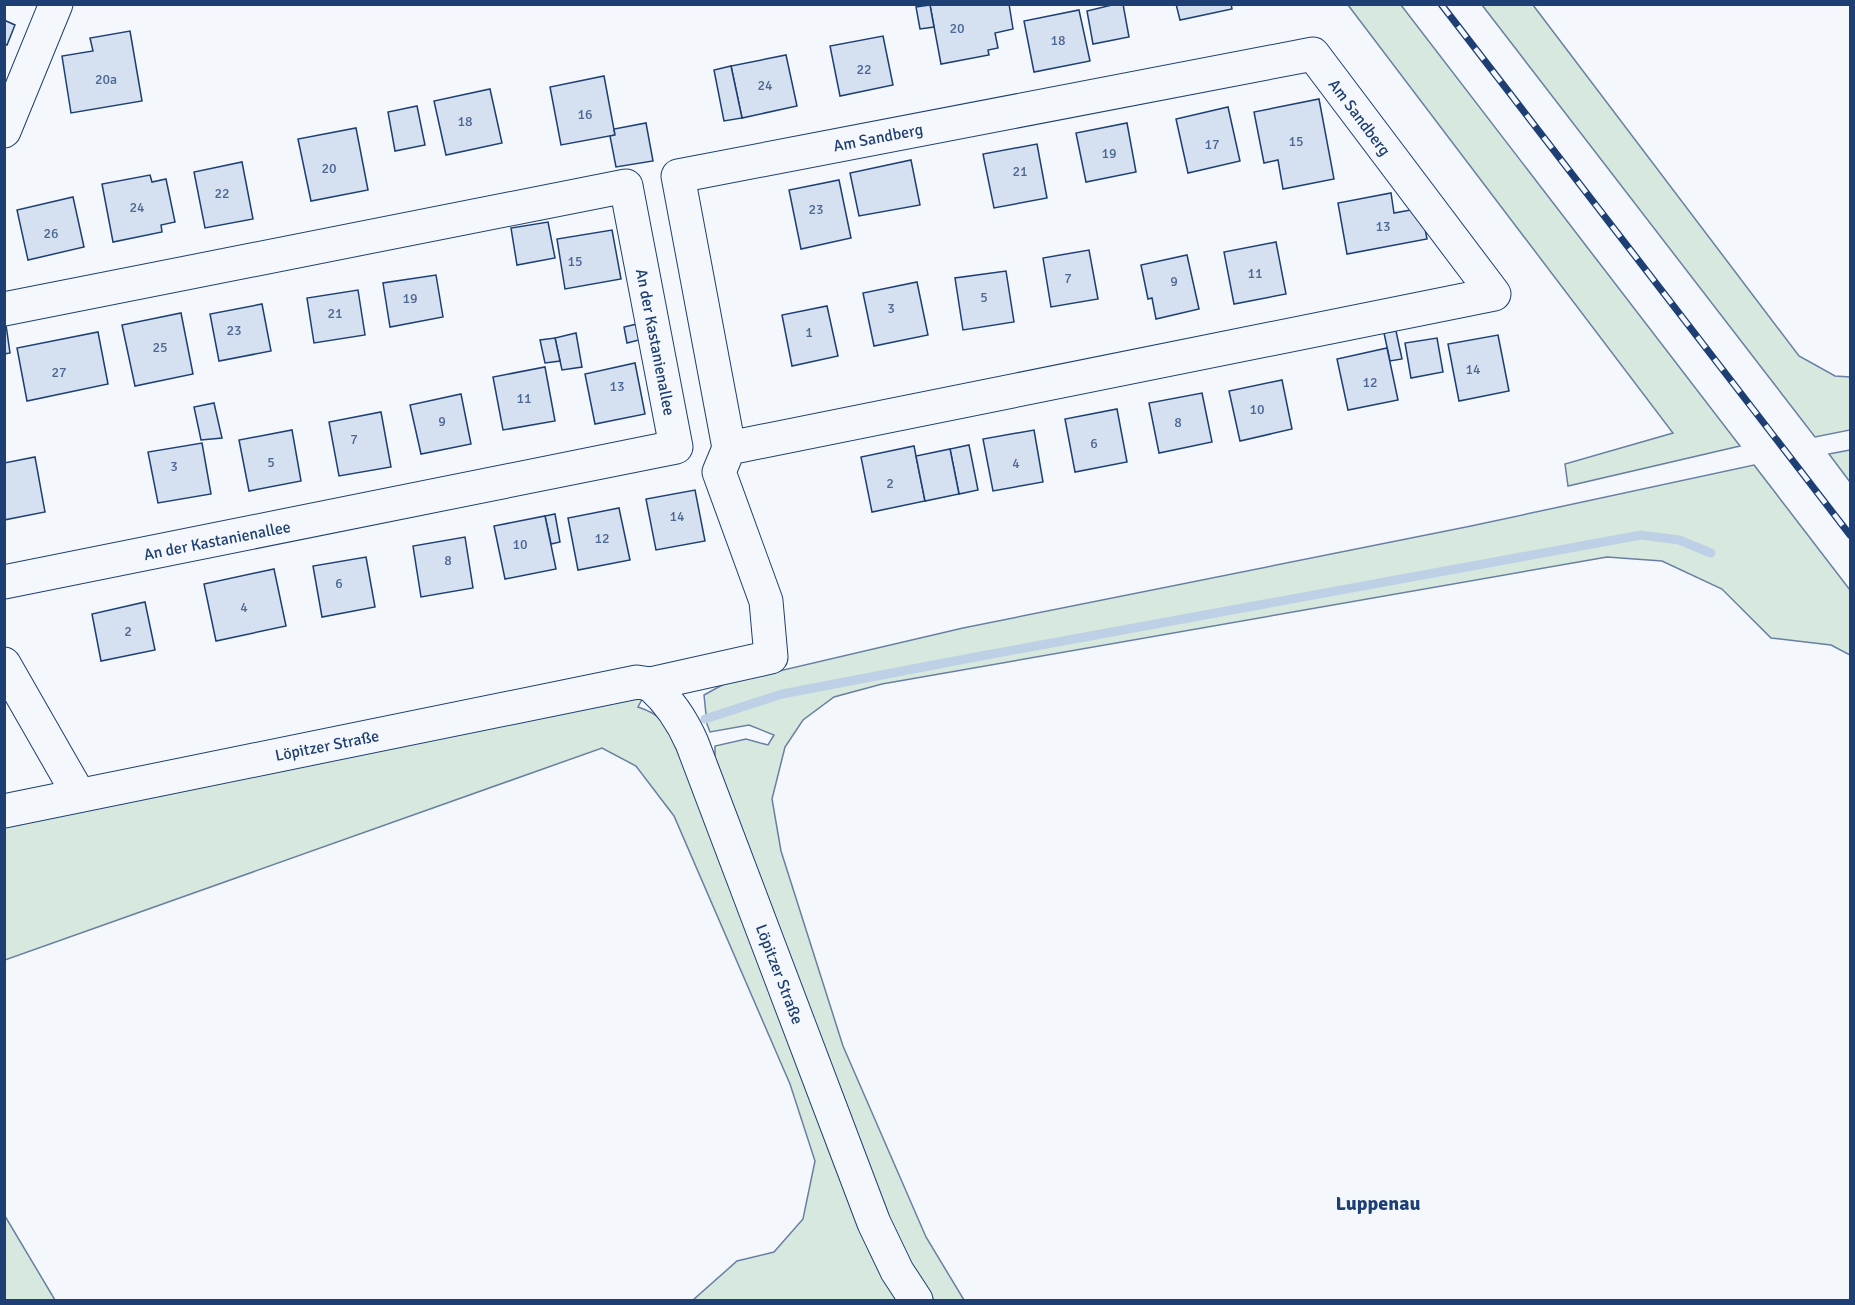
<svg xmlns="http://www.w3.org/2000/svg" width="1855" height="1305" viewBox="0 0 1855 1305" font-family="Signika,sans-serif">
  <style>
    .green { fill: #d7e8df; stroke: #687fa3; stroke-width: 1.5 }
    .lines { fill: none; stroke-linecap: round; stroke-linejoin: round }
    .stream { stroke: #bed0e5; stroke-width: 9 }
    .building { fill: #d5e0f0; stroke: #1d3f73; stroke-width: 1.5 }
    .minor-casing { stroke: #1d3f73; stroke-width: 35 }
    .minor { stroke: #f4f7fb; stroke-width: 33 }
    .rail-casing { stroke: #1d3f73; stroke-width: 7 }
    .rail { stroke: #f4f7fb; stroke-width: 4.5; stroke-dasharray: 14; stroke-linecap: butt }
    .labels { text-anchor: middle; stroke-width: 4.5; stroke-linejoin: round; paint-order: stroke }
    .number-label { font-size: 14px; fill: #4b6792 }
    .street-label { font-size: 16px; fill: #1d3f73; stroke: #f4f7fb }
    .quarter-label { font-size: 20px; font-weight: bold; fill: #1d3f73; stroke: #f4f7fb }
  </style>
  <rect width="100%" height="100%" fill="#f4f7fb"/>
  <!-- green -->
  <g class="green">
    <path d="M1348,5H1401L1740,446L1568,486L1565,464L1673,433Z"/>
    <path d="M1482,5H1533L1799,356L1835,376L1850,377V430L1815,437Z"/>
    <path d="M1850,450V482L1829,454Z"/>
    <path d="M1754,465L1850,590V655L1831,645L1771,638L1722,589L1662,561L1607,557L882,684L834,697L803,720L785,747L772,799L781,851L843,1046L926,1237L964,1300H934L922,1285L891,1224L715,757V746L746,739L768,745L774,735L749,725L710,732L707,724L704,695L724,684L963,628L1471,526Z"/>
    <path d="M650,684L638,707C665,716 666,725 677,749L899,1300H693L737,1261L774,1252L803,1219L815,1161L790,1084L674,816L636,766L602,748L5,960L4,811Z"/>
    <path d="M4,1216H5L55,1300H5Z"/>
  </g>
  <g class="lines">
    <!-- stream -->
    <path class="stream" d="M705,719L782,694L981,656L1641,535L1679,540L1711,553"/>
  </g>
  <!-- building -->
  <g class="building">
    <path d="M1009,4L1013,29L995,33L998,48L988,50L989,55L941,64L930,5Z"/>
    <path d="M1116,4H1123L1129,37L1093,44L1087,11Z"/>
    <path d="M1176,4H1231L1232,9L1180,20Z"/>
    <path d="M930,5L934,27L920,29L916,7Z"/>
    <path d="M1079,10L1090,61L1034,72L1024,21Z"/>
    <path d="M4,20L15,25L7,45L4,44Z"/>
    <path d="M130,31L142,101L71,113L62,56L93,51L90,38Z"/>
    <path d="M883,36L893,85L840,96L830,46Z"/>
    <path d="M786,55L797,106L742,118L731,66Z"/>
    <path d="M731,66L742,118L724,121L714,70Z"/>
    <path d="M604,76L615,135L561,145L550,87Z"/>
    <path d="M490,89L502,143L446,155L434,101Z"/>
    <path d="M1319,99L1334,179L1283,189L1278,160L1264,163L1254,112Z"/>
    <path d="M417,106L425,145L395,151L388,112Z"/>
    <path d="M1228,107L1240,161L1188,173L1176,119Z"/>
    <path d="M646,123L653,161L616,167L610,136L615,135L614,129Z"/>
    <path d="M1127,123L1136,172L1086,182L1076,133Z"/>
    <path d="M356,128L368,190L311,201L298,139Z"/>
    <path d="M1037,144L1047,198L994,208L983,154Z"/>
    <path d="M911,160L920,205L859,216L850,173Z"/>
    <path d="M242,162L253,219L205,228L194,172Z"/>
    <path d="M150,175L152,182L166,179L175,222L161,225L162,232L113,242L102,184Z"/>
    <path d="M839,180L851,238L801,249L789,190Z"/>
    <path d="M1391,193L1394,213L1421,208L1427,239L1347,254L1338,203Z"/>
    <path d="M73,197L84,247L28,260L17,210Z"/>
    <path d="M548,222L555,258L517,265L511,228Z"/>
    <path d="M612,230L621,279L565,289L557,239Z"/>
    <path d="M1276,242L1286,294L1234,304L1224,252Z"/>
    <path d="M1089,250L1098,299L1051,307L1043,258Z"/>
    <path d="M1187,255L1199,309L1156,319L1152,298L1148,299L1141,265Z"/>
    <path d="M1006,271L1014,322L963,330L955,278Z"/>
    <path d="M436,275L443,317L390,327L383,283Z"/>
    <path d="M917,282L928,335L874,346L863,293Z"/>
    <path d="M358,290L365,335L314,343L307,298Z"/>
    <path d="M262,304L271,351L219,361L210,314Z"/>
    <path d="M827,306L838,356L792,366L782,315Z"/>
    <path d="M181,313L193,374L135,386L122,325Z"/>
    <path d="M637,324L639,340L627,343L624,327Z"/>
    <path d="M6,325L10,353L4,354V326Z"/>
    <path d="M1396,331L1402,359L1390,361L1384,333Z"/>
    <path d="M98,332L108,384L27,401L17,348Z"/>
    <path d="M576,333L582,367L562,370L555,338Z"/>
    <path d="M1498,335L1509,391L1459,401L1448,344Z"/>
    <path d="M555,338L560,361L545,363L540,340Z"/>
    <path d="M1437,338L1443,372L1411,378L1405,343Z"/>
    <path d="M1387,348L1398,400L1348,410L1337,359Z"/>
    <path d="M635,363L645,414L595,424L585,374Z"/>
    <path d="M545,367L555,421L503,430L493,377Z"/>
    <path d="M1282,380L1292,429L1240,441L1229,391Z"/>
    <path d="M1202,393L1212,442L1159,453L1149,403Z"/>
    <path d="M461,394L471,444L421,454L410,405Z"/>
    <path d="M214,403L222,438L201,440L194,407Z"/>
    <path d="M1117,409L1127,462L1075,472L1065,419Z"/>
    <path d="M381,412L391,467L339,476L329,422Z"/>
    <path d="M292,430L301,481L249,491L239,440Z"/>
    <path d="M1034,430L1043,482L993,491L983,439Z"/>
    <path d="M202,443L211,494L158,503L148,452Z"/>
    <path d="M969,445L978,490L959,494L950,449Z"/>
    <path d="M914,446L925,501L872,512L861,457Z"/>
    <path d="M950,449L959,494L925,501L916,456Z"/>
    <path d="M35,457L45,512L4,520V463Z"/>
    <path d="M695,490L705,541L656,550L646,499Z"/>
    <path d="M619,508L630,560L578,570L568,518Z"/>
    <path d="M555,514L560,542L551,544L545,516Z"/>
    <path d="M545,516L556,569L505,579L494,526Z"/>
    <path d="M465,537L473,588L421,597L413,546Z"/>
    <path d="M366,557L375,607L322,617L313,566Z"/>
    <path d="M274,569L286,626L216,641L204,584Z"/>
    <path d="M145,602L155,650L101,661L92,614Z"/>
  </g>
  <g class="lines">
    <defs>
      <g id="minor">
        <path d="M4,131L56,4"/>
        <path d="M4,309L626,186L676,447L4,582"/>
        <path d="M4,664L79,795"/>
        <path d="M650,684C669,701 682,720 692,743L874,1223L897,1271L916,1300"/>
        <path d="M4,811L637,682L650,684L771,657L766,601L719,472L729,448L678,176L1313,54L1494,294L729,448"/>
      </g>
    </defs>
    <!-- minor casing -->
    <use href="#minor" class="minor-casing"/>
    <!-- minor -->
    <use href="#minor" class="minor"/>
    <defs>
      <path id="rail" d="M1441,4L1850,535"/>
    </defs>
    <!-- rail casing -->
    <use href="#rail" class="rail-casing"/>
    <!-- rail -->
    <use href="#rail" class="rail"/>
  </g>
  <g class="labels">
    <!-- number labels -->
    <g class="number-label">
      <text x="957" y="33">20</text>
      <text x="1058" y="45">18</text>
      <text x="864" y="74">22</text>
      <text x="106" y="84">20a</text>
      <text x="765" y="90">24</text>
      <text x="585" y="119">16</text>
      <text x="465" y="126">18</text>
      <text x="1296" y="146">15</text>
      <text x="1212" y="149">17</text>
      <text x="1109" y="158">19</text>
      <text x="329" y="173">20</text>
      <text x="1020" y="176">21</text>
      <text x="222" y="198">22</text>
      <text x="137" y="212">24</text>
      <text x="816" y="214">23</text>
      <text x="1383" y="231">13</text>
      <text x="51" y="238">26</text>
      <text x="575" y="266">15</text>
      <text x="1255" y="278">11</text>
      <text x="1068" y="283">7</text>
      <text x="1174" y="286">9</text>
      <text x="984" y="302">5</text>
      <text x="410" y="303">19</text>
      <text x="891" y="313">3</text>
      <text x="335" y="318">21</text>
      <text x="234" y="335">23</text>
      <text x="809" y="337">1</text>
      <text x="160" y="352">25</text>
      <text x="1473" y="374">14</text>
      <text x="59" y="377">27</text>
      <text x="1370" y="387">12</text>
      <text x="617" y="391">13</text>
      <text x="524" y="403">11</text>
      <text x="1257" y="414">10</text>
      <text x="442" y="426">9</text>
      <text x="1178" y="427">8</text>
      <text x="354" y="444">7</text>
      <text x="1094" y="448">6</text>
      <text x="271" y="467">5</text>
      <text x="1016" y="468">4</text>
      <text x="174" y="471">3</text>
      <text x="890" y="488">2</text>
      <text x="677" y="521">14</text>
      <text x="602" y="543">12</text>
      <text x="520" y="549">10</text>
      <text x="448" y="565">8</text>
      <text x="339" y="588">6</text>
      <text x="244" y="612">4</text>
      <text x="128" y="636">2</text>
    </g>
    <!-- street labels -->
    <g class="street-label">
      <text transform="translate(1360 117) rotate(53)" y="6">Am Sandberg</text>
      <text transform="translate(878 137) rotate(-11)" y="6">Am Sandberg</text>
      <text transform="translate(656 342) rotate(79)" y="6">An der Kastanienallee</text>
      <text transform="translate(217 540) rotate(-11)" y="6">An der Kastanienallee</text>
      <text transform="translate(327 745) rotate(-11)" y="6">Löpitzer Straße</text>
      <text transform="translate(780 974) rotate(69)" y="6">Löpitzer Straße</text>
    </g>
    <!-- quarter labels -->
    <g class="quarter-label">
      <text x="1378" y="1210">Luppenau</text>
    </g>
  </g>
  <!-- border -->
  <rect width="1855" height="1305" fill="none" stroke="#1d3f73" stroke-width="12"/>
</svg>
